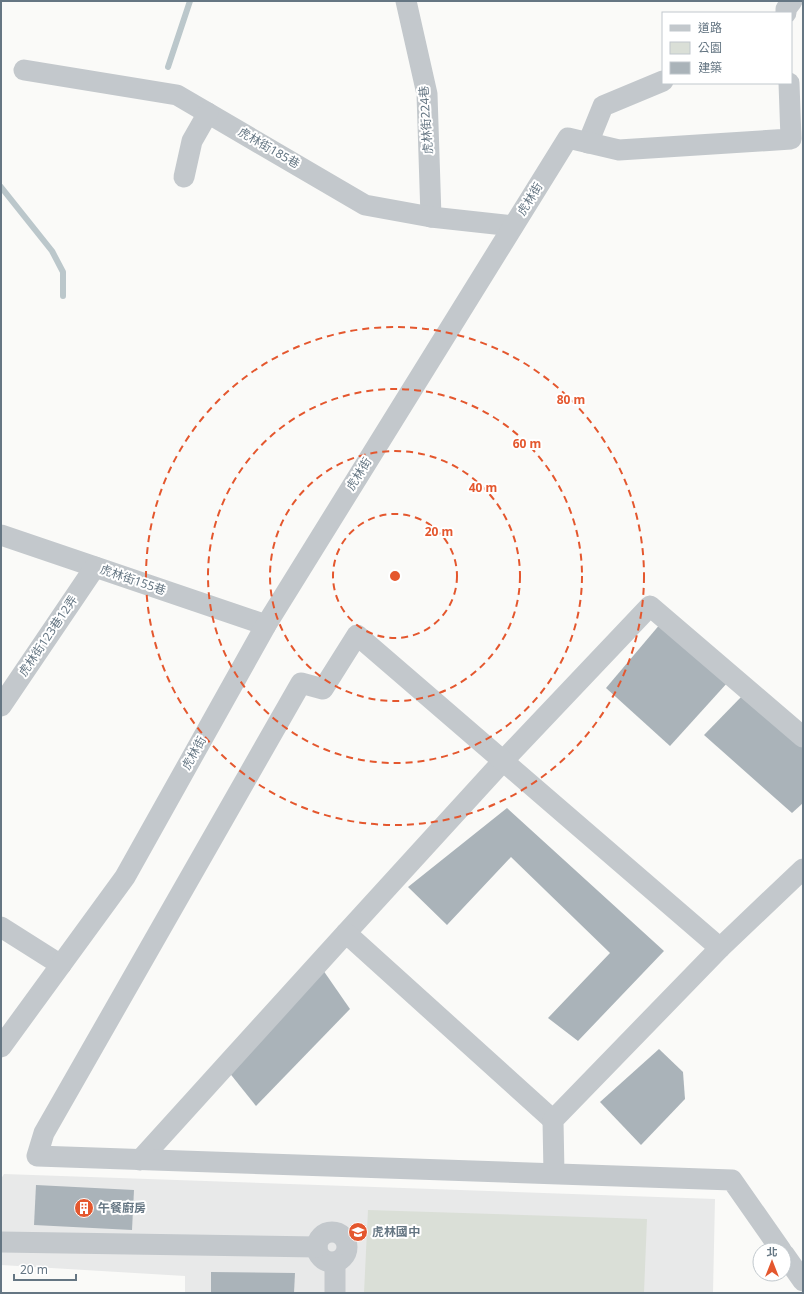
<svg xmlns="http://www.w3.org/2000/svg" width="804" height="1294" viewBox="0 0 804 1294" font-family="'Noto Sans','Noto Sans TC',sans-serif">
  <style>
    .built { fill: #e8e9e9 }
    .green { fill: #dadfd7 }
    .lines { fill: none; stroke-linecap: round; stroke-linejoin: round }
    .stream { stroke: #bbc7cb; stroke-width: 6 }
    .building { fill: #aab3b9 }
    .minor { stroke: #c3c8cc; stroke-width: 21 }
    .ring { fill: none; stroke: #e4572e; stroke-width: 2; stroke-dasharray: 7 5 }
    .labels { text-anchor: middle; stroke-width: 4; stroke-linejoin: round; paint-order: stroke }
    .street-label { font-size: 12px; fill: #657683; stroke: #fff }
    .poi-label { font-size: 12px; font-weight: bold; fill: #657683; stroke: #fff; text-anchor: start }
    .centre { fill: #e4572e; stroke: #fff; stroke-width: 2 }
    .ring-label { font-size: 12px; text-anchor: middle; font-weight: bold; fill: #e4572e; stroke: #fff; stroke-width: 4; stroke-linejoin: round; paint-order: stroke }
  </style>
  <rect width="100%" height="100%" fill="#fafaf8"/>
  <!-- built -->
  <path class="built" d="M4,1174L715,1199L713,1293H185V1276L1,1265V1179Z"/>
  <!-- green -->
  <path class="green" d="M368,1210L647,1219L644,1293H364Z"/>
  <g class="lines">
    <!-- stream -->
    <g class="stream">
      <path d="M168,67L190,1"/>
      <path d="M1,187L52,251L63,272V296"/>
    </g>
  </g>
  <!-- building -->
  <g class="building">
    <path d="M661,623L728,682L670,746L606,688Z"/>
    <path d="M743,695L803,747V803L792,813L704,735Z"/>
    <path d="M507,808L664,951L578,1041L548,1018L610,953L511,857L447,925L408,887Z"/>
    <path d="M323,970L350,1009L256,1106L228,1071Z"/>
    <path d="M659,1049L683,1072L685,1099L641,1145L600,1102Z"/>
    <path d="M36,1185L134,1190L132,1230L34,1225Z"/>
    <path d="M211,1272L295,1273L294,1293H211Z"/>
  </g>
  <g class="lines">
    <!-- minor -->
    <g class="minor">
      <path d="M406,1L427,94L431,217"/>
      <path d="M786,13V9L792,1"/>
      <path d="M24,70L177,95L365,205L431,217L513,226"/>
      <path d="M588,143L603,106L663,81"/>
      <path d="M184,177L192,141L208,113"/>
      <path d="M1,535L266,625"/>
      <path d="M1,706L95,567"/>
      <path d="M1,927L61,965"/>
      <path d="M346,933L503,761L650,606L803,737"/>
      <path d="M720,948L803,869"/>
      <path d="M1,1047L125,877L266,625L568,138L619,150L791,139L789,83"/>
      <path d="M140,1160L346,933L553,1120"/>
      <path d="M554,1174L553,1120L720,948L357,635L323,689L301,683L44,1133L37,1156L732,1180L781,1250"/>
      <circle cx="332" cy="1247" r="15"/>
      <path d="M1,1242L317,1247"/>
      <path d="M784,1254L803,1281"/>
      <path d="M335,1262V1293"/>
    </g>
  </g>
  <!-- distance rings -->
  <g class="ring">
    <circle cx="395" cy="576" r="62"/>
    <circle cx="395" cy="576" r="125"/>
    <circle cx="395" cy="576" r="187"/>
    <circle cx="395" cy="576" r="249"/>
  </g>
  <!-- icons -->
  <defs>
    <symbol id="building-disc" viewBox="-11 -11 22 22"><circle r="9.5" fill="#e4572e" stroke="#fff"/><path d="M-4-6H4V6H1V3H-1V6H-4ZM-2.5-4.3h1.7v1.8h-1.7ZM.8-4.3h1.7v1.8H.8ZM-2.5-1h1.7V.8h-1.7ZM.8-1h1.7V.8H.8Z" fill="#fff"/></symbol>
    <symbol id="school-disc" viewBox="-11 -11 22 22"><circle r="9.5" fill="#e4572e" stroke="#fff"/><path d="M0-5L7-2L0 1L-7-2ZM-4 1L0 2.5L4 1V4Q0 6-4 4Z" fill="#fff"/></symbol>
  </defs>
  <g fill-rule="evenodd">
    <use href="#building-disc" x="73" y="1197" width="22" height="22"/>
    <use href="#school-disc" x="347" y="1221" width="22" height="22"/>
  </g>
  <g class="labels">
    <!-- street labels -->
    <g class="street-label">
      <text transform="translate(426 120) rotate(-94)" y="4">虎林街224巷</text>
      <text transform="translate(269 148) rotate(30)" y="4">虎林街185巷</text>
      <text transform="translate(530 199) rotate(-58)" y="4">虎林街</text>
      <text transform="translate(359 474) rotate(-58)" y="4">虎林街</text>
      <text transform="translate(133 580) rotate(19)" y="4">虎林街155巷</text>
      <text transform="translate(48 636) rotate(-56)" y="4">虎林街123巷12弄</text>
      <text transform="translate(194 753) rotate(-61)" y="4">虎林街</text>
    </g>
    <!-- poi labels -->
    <g class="poi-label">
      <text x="98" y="1212">午餐廚房</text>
      <text x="372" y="1236">虎林國中</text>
    </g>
  </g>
  <circle cx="395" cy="576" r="6" class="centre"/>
  <g class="ring-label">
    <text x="571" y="404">80 m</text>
    <text x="527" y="448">60 m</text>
    <text x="483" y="492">40 m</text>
    <text x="439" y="536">20 m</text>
  </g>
  <!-- border -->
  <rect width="804" height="1294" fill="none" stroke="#657683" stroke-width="4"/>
  <!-- legend -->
  <rect x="662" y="12" width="130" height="72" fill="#ffffff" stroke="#c1c8cd"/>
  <rect x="670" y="25" width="20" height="6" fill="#c3c8cc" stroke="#c1c8cd"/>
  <text x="698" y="32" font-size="12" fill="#657683">道路</text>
  <rect x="670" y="42" width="20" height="12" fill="#dadfd7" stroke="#c1c8cd"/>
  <text x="698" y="52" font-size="12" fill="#657683">公園</text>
  <rect x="670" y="62" width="20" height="12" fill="#aab3b9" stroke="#c1c8cd"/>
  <text x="698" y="72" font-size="12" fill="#657683">建築</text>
  <!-- north arrow -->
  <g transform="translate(772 1262)"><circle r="19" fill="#ffffff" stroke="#c1c8cd"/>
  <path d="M0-3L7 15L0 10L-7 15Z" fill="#e4572e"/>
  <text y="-6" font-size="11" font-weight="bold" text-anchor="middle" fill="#657683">北</text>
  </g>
  <!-- scale -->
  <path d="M14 1274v6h62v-6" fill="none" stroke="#657683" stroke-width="2"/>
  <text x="20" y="1274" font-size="12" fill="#657683" stroke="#ffffff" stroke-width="3" paint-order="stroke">20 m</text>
</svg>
